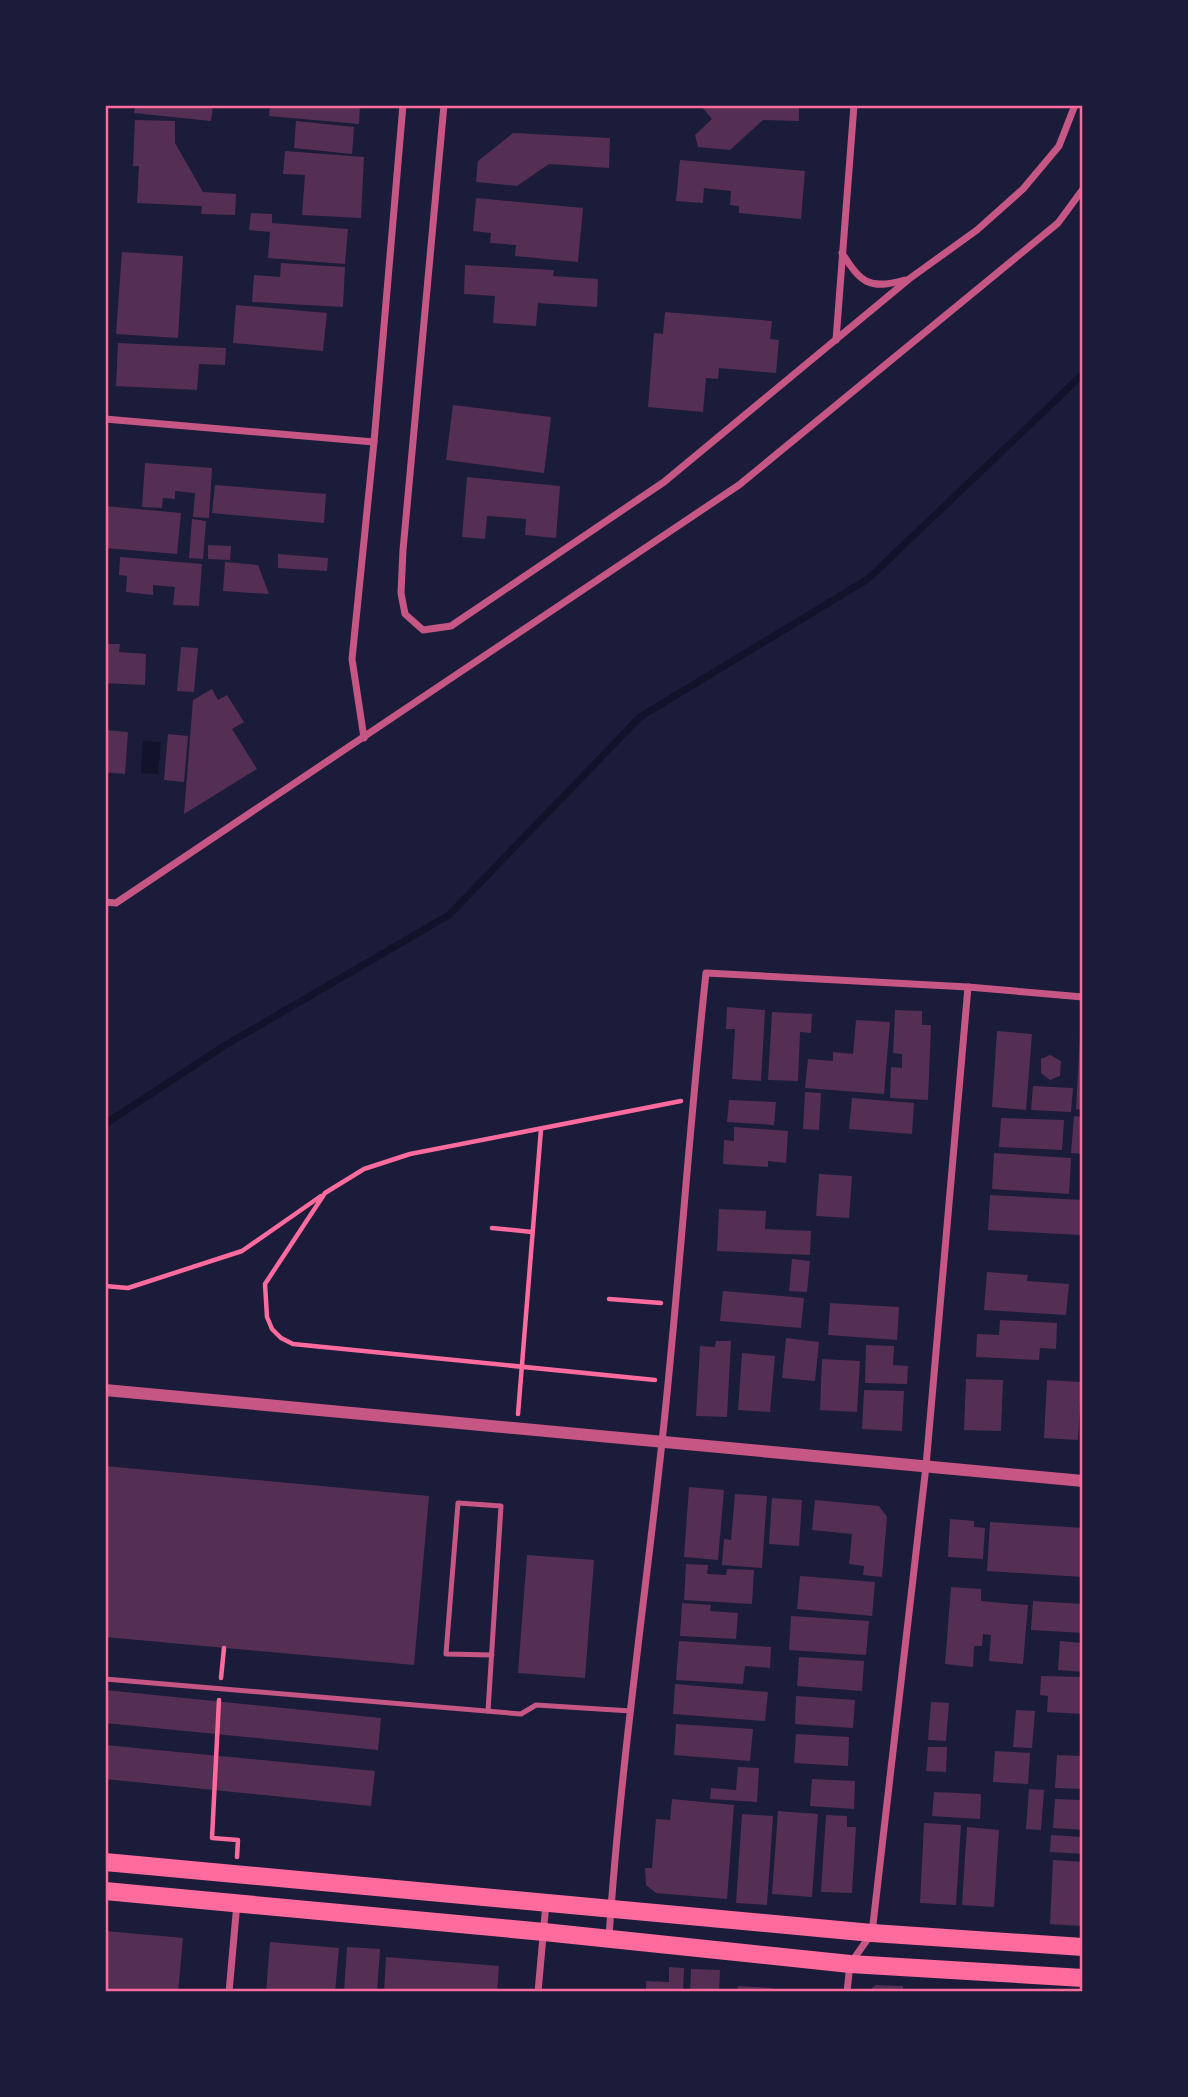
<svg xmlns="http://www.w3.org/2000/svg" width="1188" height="2097" viewBox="0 0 1188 2097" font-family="'Libre Baskerville',serif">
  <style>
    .water { fill: #12122b }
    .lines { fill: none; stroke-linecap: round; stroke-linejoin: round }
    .stream { stroke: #12122b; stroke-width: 7 }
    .building { fill: #542f53 }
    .path { stroke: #ff6b9d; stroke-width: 4.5 }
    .service { stroke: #c65784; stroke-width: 5 }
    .minor { stroke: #c65784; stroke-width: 7 }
    .tertiary { stroke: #c65784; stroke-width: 12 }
    .primary { stroke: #ff6b9d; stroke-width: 18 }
    .neatline { fill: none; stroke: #ff6b9d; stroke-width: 2.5 }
  </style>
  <rect width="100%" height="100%" fill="#1b1b3a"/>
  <!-- water -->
  <path class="water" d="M143,741L161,742L158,774L141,773Z"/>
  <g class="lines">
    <!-- stream -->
    <path class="stream" d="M105,1124L224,1046L449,915L640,717L868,579L1083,374"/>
  </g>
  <!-- building -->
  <g class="building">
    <path d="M135,105H213L211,121L134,113Z"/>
    <path d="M270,105H360L359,124L269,116Z"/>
    <path d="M700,105H799V121L763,120L730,150L698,147L695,135L712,119Z"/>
    <path d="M135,120L175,121V143L203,192L236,194L235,215L201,214L202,206L137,203L139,166H133Z"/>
    <path d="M296,121L354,127L352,154L294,148Z"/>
    <path d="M513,133L610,138L609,168L549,164L517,186L476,182L478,161Z"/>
    <path d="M285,151L364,157L361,218L302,215L305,175L283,174Z"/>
    <path d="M680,160L805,171L801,219L739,213V206L730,205L731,191L704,188L703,203L676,201Z"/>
    <path d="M476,198L583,208L578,262L515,256L516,245L490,243L491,233L473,231Z"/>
    <path d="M251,213L272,214V223L348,229L345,264L268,258L270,232L249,230Z"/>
    <path d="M122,252L183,256L178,338L116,334Z"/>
    <path d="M281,263L345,267L343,307L252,302L254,275L280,277Z"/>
    <path d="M465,265L554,270L553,276L598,279L597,307L538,303L536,326L493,323L495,296L464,294Z"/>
    <path d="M236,305L327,313L323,351L233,343Z"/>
    <path d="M665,312L772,321L770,339L779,340L776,373L719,368L718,379L706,378L703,412L648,407L654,333L663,334Z"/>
    <path d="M118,343L226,348L225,365L199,364L197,390L116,386Z"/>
    <path d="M453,405L551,417L544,473L446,460Z"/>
    <path d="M145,463L212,468L209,518L193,517L195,493L175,491V499L163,498L162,508L142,507Z"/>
    <path d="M467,477L560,486L556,538L525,535L526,519L487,516L485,539L462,537Z"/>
    <path d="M215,485L326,494L324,523L212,513Z"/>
    <path d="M105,506L181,513L177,554L105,548Z"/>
    <path d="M192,519L206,521L203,559L189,558Z"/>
    <path d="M208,545L231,546L230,560L208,559Z"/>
    <path d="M278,554L328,558L327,571L278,568Z"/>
    <path d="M120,557L202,564L199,606L173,605L175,587L153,585V595L126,592L127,576L119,575Z"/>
    <path d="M225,562L258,565L269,594L223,591Z"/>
    <path d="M105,644H120L119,652L146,654L145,685L105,683Z"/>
    <path d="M181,647L198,648L194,692L177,691Z"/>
    <path d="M212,689L218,700L227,695L244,722L232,729L257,769L184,814L193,700Z"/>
    <path d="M105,730L128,732L125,774L105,772Z"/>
    <path d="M168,734L188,736L184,782L164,780Z"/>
    <path d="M727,1007L765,1010L761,1081L732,1079L735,1029H726Z"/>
    <path d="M895,1010L922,1011V1025H931L928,1100L890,1098L891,1067L902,1068V1054L893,1053Z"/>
    <path d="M772,1012L812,1014L811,1033L800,1032L798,1081L768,1080Z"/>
    <path d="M856,1020L890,1022L884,1094L805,1088L808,1059L833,1061V1052L853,1054Z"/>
    <path d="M997,1031L1032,1034L1026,1110L992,1107Z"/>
    <path d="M1080,1036L1083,1037V1110L1076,1109Z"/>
    <path d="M1050,1055L1061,1061L1060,1076L1050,1080L1041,1073V1059Z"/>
    <path d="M1033,1086L1073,1088L1071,1112L1031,1110Z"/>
    <path d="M805,1092L821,1093L819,1130L803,1129Z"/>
    <path d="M852,1098L914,1103L912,1134L849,1129Z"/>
    <path d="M729,1100L776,1102L774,1125L727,1122Z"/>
    <path d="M1074,1116L1083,1117V1154L1071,1153Z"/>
    <path d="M1001,1118L1064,1120L1062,1150L999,1147Z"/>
    <path d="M734,1127L788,1131L786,1163L768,1161V1167L723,1164L724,1140L734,1141Z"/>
    <path d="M994,1153L1071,1158L1069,1194L992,1189Z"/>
    <path d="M819,1174L852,1176L849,1218L816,1216Z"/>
    <path d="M990,1195L1082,1200L1080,1235L988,1230Z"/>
    <path d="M719,1209L766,1211L765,1229L811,1231L810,1255L717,1251Z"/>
    <path d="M792,1259L810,1261L807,1292L789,1291Z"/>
    <path d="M987,1272L1028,1275L1027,1281L1069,1284L1066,1315L984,1310Z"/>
    <path d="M723,1291L804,1298L801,1328L720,1321Z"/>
    <path d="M830,1303L899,1307L897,1340L828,1335Z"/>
    <path d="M1000,1320L1057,1323L1056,1349L1040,1348L1039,1360L976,1357L977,1334L999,1335Z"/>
    <path d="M786,1338L819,1342L815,1381L782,1378Z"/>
    <path d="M716,1341H731L727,1417L696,1416L700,1346L715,1347Z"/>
    <path d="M866,1345L894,1346L893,1365L908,1366L907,1384L865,1383Z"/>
    <path d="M742,1353L775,1356L770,1412L738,1410Z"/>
    <path d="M822,1359L860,1361L857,1412L820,1410Z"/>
    <path d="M966,1379L1003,1380L1001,1431L964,1430Z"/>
    <path d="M1047,1380L1081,1382L1078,1440L1044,1438Z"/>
    <path d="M864,1390L904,1391L902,1431L862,1429Z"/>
    <path d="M105,1466L429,1496L414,1665L105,1637Z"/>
    <path d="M689,1487L724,1490L718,1560L684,1557Z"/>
    <path d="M735,1494L767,1496L762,1568L722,1565L724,1539L731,1540Z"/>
    <path d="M772,1498L802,1500L799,1546L769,1544Z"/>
    <path d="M815,1500L879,1506L887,1517L882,1577L863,1575L864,1566L849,1564L852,1534L812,1530Z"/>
    <path d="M950,1519L974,1521V1527L985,1528L983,1559L948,1557Z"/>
    <path d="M990,1522L1083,1528V1577L987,1571Z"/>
    <path d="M527,1555L594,1560L585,1678L518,1673Z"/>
    <path d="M686,1564L708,1565L707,1574L726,1575L727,1569L754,1570L752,1604L684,1600Z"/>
    <path d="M800,1576L875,1582L872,1616L797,1609Z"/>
    <path d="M951,1587L981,1589V1601L1028,1605L1023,1664L989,1661L991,1635L983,1634L982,1646H974L973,1667L945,1664Z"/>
    <path d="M1033,1601L1083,1604V1633L1031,1630Z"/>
    <path d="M682,1603L711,1605L710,1611L738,1613L736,1639L680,1636Z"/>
    <path d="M791,1616L869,1621L866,1655L789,1650Z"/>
    <path d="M679,1641L771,1647L770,1668L745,1666L743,1684L676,1680Z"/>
    <path d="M1060,1641L1083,1643V1672L1058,1670Z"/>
    <path d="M799,1657L864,1661L862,1691L797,1686Z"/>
    <path d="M1041,1676L1081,1677V1683H1083V1714L1047,1712L1048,1696L1040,1695Z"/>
    <path d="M675,1684L768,1692L765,1721L673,1714Z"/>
    <path d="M105,1690L381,1718L378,1750L105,1723Z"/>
    <path d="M796,1696L855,1700L853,1728L795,1724Z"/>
    <path d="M931,1702L949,1703L946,1741L928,1740Z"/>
    <path d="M1016,1710L1035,1711L1032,1748L1013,1747Z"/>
    <path d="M676,1724L753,1729L750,1761L674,1755Z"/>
    <path d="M796,1734L849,1737L848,1766L794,1763Z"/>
    <path d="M105,1745L375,1771L371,1806L105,1779Z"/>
    <path d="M928,1747H947L946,1772L926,1771Z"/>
    <path d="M995,1751L1030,1753L1028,1784L993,1782Z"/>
    <path d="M1057,1755L1083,1756V1789L1055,1788Z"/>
    <path d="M738,1767L759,1768L757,1802L710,1799L711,1788L736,1790Z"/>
    <path d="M812,1779L855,1781L854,1809L810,1806Z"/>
    <path d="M1029,1789L1044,1790L1041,1830L1026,1829Z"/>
    <path d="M934,1792L981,1794L980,1819L932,1816Z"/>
    <path d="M672,1799L734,1805L727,1899L656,1893L646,1885L645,1868H652L656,1819L670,1820Z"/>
    <path d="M1055,1799L1083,1800V1830L1053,1828Z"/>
    <path d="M778,1811L818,1814L812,1897L772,1894Z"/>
    <path d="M742,1814L773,1816L767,1905L736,1903Z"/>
    <path d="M826,1815L847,1816V1827H856L852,1893L821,1892Z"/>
    <path d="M924,1823L961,1825L956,1905L920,1903Z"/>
    <path d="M967,1827L999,1830L994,1907L962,1905Z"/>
    <path d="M1051,1835L1083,1837V1854L1050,1852Z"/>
    <path d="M1053,1860L1083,1862L1080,1926L1050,1924Z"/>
    <path d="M105,1931L183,1938L178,1992H105Z"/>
    <path d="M270,1942L339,1948L335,1992H266Z"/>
    <path d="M347,1947L380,1949L377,1992H344Z"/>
    <path d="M386,1957L499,1966L497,1992H384Z"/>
    <path d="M669,1967L684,1968L683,1992H646V1981L669,1982Z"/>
    <path d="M691,1969L720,1970L719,1992H690Z"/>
    <path d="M876,1985L903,1986V1992H867Z"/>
    <path d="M738,1986L772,1988V1992H737Z"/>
  </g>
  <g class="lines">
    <!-- path -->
    <g class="path">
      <path d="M492,1228L532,1232"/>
      <path d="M105,1286L128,1288L242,1251L321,1196"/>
      <path d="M609,1299L661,1303"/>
      <path d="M655,1380L293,1344L281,1338L272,1329L267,1317L265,1284L325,1193L364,1169L410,1154L681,1101"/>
      <path d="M518,1414L541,1129"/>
      <path d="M221,1678L224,1648"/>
      <path d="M219,1700L212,1838L238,1840L237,1857"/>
    </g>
    <!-- service -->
    <g class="service">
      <path d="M105,1679L521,1714L536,1705L631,1711"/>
      <path d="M488,1711L501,1506L458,1503L446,1654L492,1655"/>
    </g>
    <!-- minor -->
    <g class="minor">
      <path d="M444,105L403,550L401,593L405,614L423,630L451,626L664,482L909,279L977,230L1023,189L1059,146L1075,105"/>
      <path d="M842,253C861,283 869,290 905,280"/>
      <path d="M836,340L854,105"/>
      <path d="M105,419L374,442"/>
      <path d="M364,738L352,659L374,442L403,105"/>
      <path d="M105,902L116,903L739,485L1058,223L1083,189"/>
      <path d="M609,1937C620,1771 644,1607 662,1442C679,1286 689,1129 706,973L968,987L1083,997"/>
      <path d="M229,1992L237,1903"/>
      <path d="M538,1992L546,1903"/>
      <path d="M847,1992L850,1964L872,1933L926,1466L968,987"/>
    </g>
    <!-- tertiary -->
    <path class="tertiary" d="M105,1390L1083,1481"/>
    <!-- primary -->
    <g class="primary">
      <path d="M105,1862L872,1933L1083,1947"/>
      <path d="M105,1891L544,1932L850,1964L1083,1978"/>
    </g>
  </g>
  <!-- border -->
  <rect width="1188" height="2097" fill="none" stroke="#1b1b3a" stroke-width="214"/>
  <rect x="107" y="107" width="974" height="1883" class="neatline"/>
</svg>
